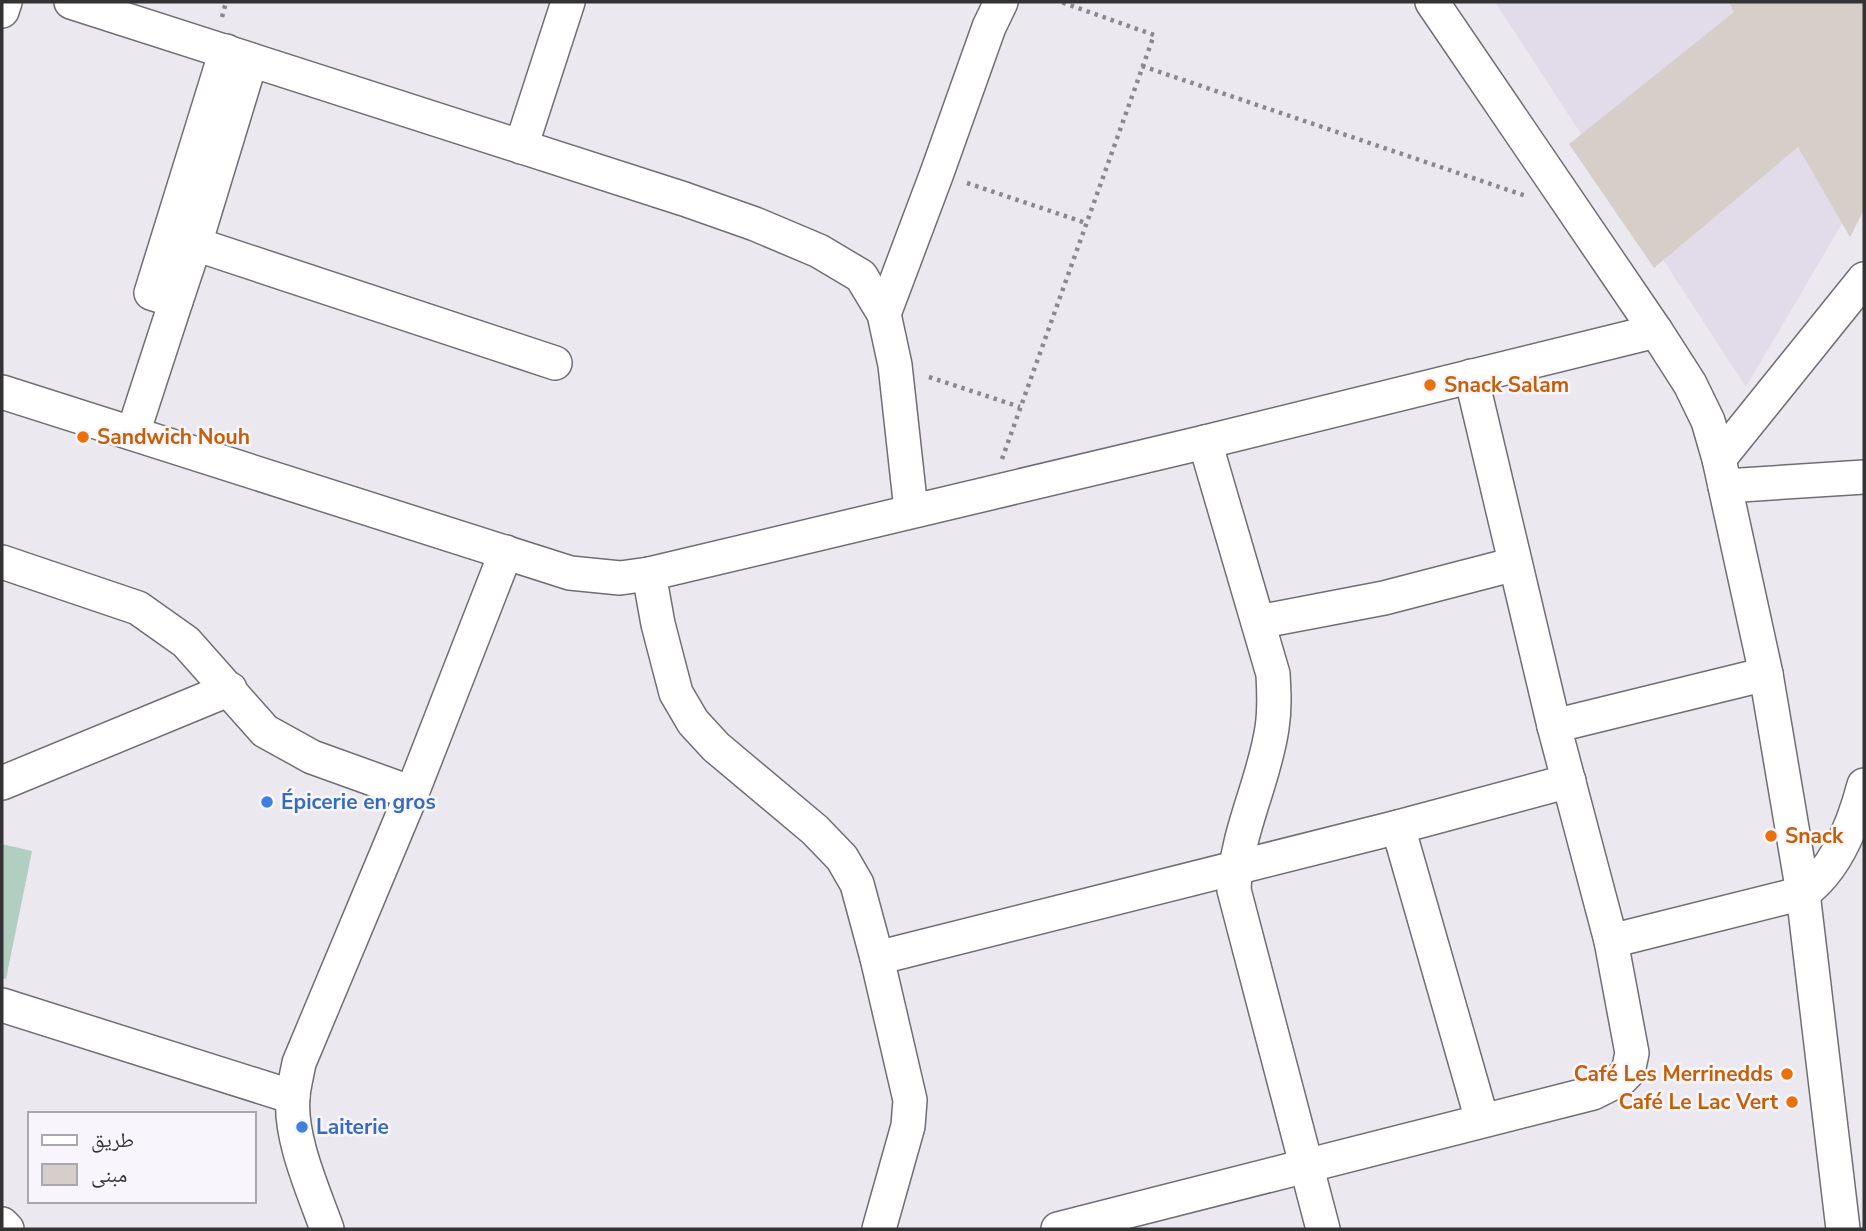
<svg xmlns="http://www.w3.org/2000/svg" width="1866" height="1231" viewBox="0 0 1866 1231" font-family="'Nunito Sans','Noto Naskh Arabic',sans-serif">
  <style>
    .built { fill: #e2dbe9 }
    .green { fill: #b1cec0 }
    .building { fill: #d6cfc9 }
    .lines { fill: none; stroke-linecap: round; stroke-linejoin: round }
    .minor-casing { stroke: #706d74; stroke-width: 36 }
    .path { stroke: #8a888d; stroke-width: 4.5; stroke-dasharray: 3.5 5; stroke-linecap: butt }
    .minor { stroke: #fff; stroke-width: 33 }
    .food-dot { fill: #e8710a; stroke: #f9f5fd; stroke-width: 2.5 }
    .shop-dot { fill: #3f7fe0; stroke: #f9f5fd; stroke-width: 2.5 }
    .labels { text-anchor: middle; stroke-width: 5; stroke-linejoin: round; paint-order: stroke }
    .food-label { font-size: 21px; font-weight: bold; fill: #c56008; stroke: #f9f5fd; text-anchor: start }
    .shop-label { font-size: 21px; font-weight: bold; fill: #366cbe; stroke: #f9f5fd; text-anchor: start }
  </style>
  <rect width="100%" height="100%" fill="#ece8f0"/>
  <!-- built -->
  <path class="built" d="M1495,2H1864V186L1746,387Z"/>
  <!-- green -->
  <path class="green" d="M2,844L32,851L6,979L2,978Z"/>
  <!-- building -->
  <path class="building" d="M1729,2H1864V210L1850,237L1798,147L1654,268L1569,144L1734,12Z"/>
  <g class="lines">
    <defs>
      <g id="minor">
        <path d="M71,2L684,199L755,224L819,251L861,276L884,314L895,365L911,510"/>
        <path d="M1432,2L1656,331L1690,384L1708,421L1719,459L1766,674L1803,893L1843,1229"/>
        <path d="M2,11L5,2"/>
        <path d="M251,60L195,244L555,363"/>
        <path d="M521,147L568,2"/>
        <path d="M175,237L195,244L176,301"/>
        <path d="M884,314L937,173L989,27L1001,2"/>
        <path d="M2,392L570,573L620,578L649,574L1205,442L1656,331"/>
        <path d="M133,433L176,301L151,293L226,51"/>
        <path d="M1205,442L1273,674C1274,692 1275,709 1272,728C1264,783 1236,832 1234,890L1323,1229"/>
        <path d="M1719,459L1864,279"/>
        <path d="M1725,486L1864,477"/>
        <path d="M2,562L138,608L186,642L265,731L312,757L412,793"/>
        <path d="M649,574L658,624L676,693L693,722L716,747L815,830L842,858L857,884L877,958L910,1100L908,1126L879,1229"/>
        <path d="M1258,622L1384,598L1515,564"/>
        <path d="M1554,726L1766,674"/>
        <path d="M2,783L230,689"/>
        <path d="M1398,827L1482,1120"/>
        <path d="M1611,941L1803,893C1837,869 1854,823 1864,785"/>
        <path d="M877,958L1398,827L1569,781"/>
        <path d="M2,1005L293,1097"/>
        <path d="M2,1224L7,1229"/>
        <path d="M327,1229C313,1190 289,1137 293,1096C294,1085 297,1074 299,1063L412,793L506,552"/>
        <path d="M1058,1229L1593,1093L1621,1079L1628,1072L1632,1053L1611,941L1554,726L1471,376"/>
      </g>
    </defs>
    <!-- minor casing -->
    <use href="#minor" class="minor-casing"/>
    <!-- path -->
    <g class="path">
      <path d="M222,17L226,2"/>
      <path d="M1142,66L1526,196"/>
      <path d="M967,183L1086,223"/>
      <path d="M929,377L1020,407"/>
      <path d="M1002,459L1154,35L1061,2"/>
    </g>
    <!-- minor -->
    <use href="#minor" class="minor"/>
  </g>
  <!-- markers -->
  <g class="food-dot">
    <circle cx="1430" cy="385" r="7"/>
    <circle cx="83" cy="437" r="7"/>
    <circle cx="1771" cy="836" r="7"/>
    <circle cx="1787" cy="1074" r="7"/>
    <circle cx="1792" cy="1102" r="7"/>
  </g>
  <g class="shop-dot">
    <circle cx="267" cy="802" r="7"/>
    <circle cx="302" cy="1127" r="7"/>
  </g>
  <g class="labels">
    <!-- food labels -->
    <g class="food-label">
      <text x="1444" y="392">Snack Salam</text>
      <text x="97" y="444">Sandwich Nouh</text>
      <text x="1785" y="843">Snack</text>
      <text x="1773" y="1081" text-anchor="end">Café Les Merrinedds</text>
      <text x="1778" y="1109" text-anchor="end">Café Le Lac Vert</text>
    </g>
    <!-- shop labels -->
    <g class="shop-label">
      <text x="281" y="809">Épicerie en gros</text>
      <text x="316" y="1134">Laiterie</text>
    </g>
  </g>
  <!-- border -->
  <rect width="1866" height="1231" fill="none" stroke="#333235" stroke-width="7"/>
  <!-- legend -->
  <rect x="28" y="1112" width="228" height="91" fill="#f9f5fd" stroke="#aaa7ad" stroke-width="2"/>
  <rect x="42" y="1135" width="35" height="10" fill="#ffffff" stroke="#aaa7ad" stroke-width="2"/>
  <text x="91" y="1147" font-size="21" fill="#333235">طريق</text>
  <rect x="42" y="1164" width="35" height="21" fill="#d6cfc9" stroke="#aaa7ad" stroke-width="2"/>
  <text x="91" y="1182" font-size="21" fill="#333235">مبنى</text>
</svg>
